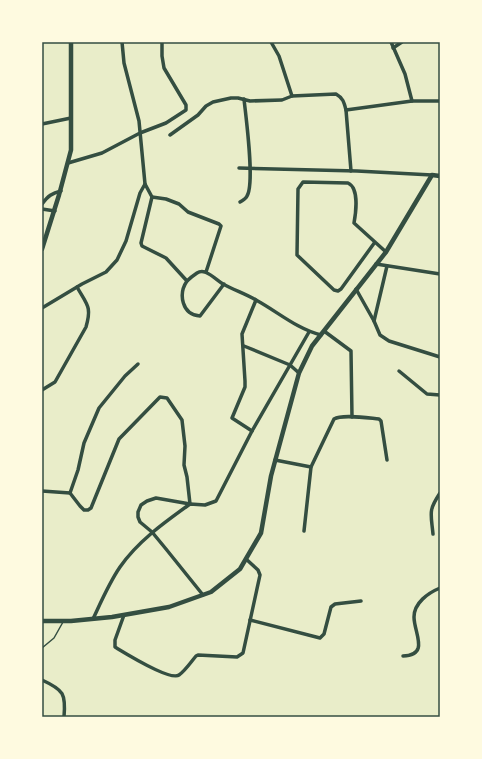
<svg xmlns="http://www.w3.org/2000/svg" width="482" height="759" viewBox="0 0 482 759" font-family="'Golos Text',sans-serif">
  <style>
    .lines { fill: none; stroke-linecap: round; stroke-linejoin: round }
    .service { stroke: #344e41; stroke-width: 1.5 }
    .minor { stroke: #344e41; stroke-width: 3.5 }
    .tertiary { stroke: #344e41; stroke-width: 4.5 }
    .neatline { fill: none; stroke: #344e41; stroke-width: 1.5 }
  </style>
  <rect width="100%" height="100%" fill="#e9edc9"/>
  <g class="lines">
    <!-- service -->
    <path class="service" d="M42,648L54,638L63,622"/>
    <!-- minor -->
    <g class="minor">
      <path d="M271,42L279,56L292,96L336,94C343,98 344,102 346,110L351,171"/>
      <path d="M391,42L405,74L412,101"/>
      <path d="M393,48L402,42"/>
      <path d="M346,110L412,101H440"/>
      <path d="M42,124L71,118"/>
      <path d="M170,135L198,115L206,106L213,102L231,98H238L250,101L282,100L292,96"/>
      <path d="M68,163L102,153L140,133L166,123L186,110V105L164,68L162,56V42"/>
      <path d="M239,168L357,171L432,175"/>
      <path d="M145,184L152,197L141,243L142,246L166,258L187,281"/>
      <path d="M152,197L166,199L179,204L188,212L219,224L221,226L206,272"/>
      <path d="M240,202C243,200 246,199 247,196C255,183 246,118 244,99"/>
      <path d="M42,204C48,196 52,193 61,191"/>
      <path d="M42,209L55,211"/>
      <path d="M375,242L341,289L338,291L334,290L297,255L298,189L303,182L348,183C359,188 356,212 354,223L386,252"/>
      <path d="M376,264L440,274"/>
      <path d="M224,284L200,316C182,315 178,294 187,281C190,278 194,275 197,273C200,271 202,271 205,272C212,275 217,280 223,284C234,290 246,294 256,300C278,312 297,329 321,335"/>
      <path d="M356,289L374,321L380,335L389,341L440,357"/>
      <path d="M42,308L82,284L106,272L117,260L126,241L140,193L145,184L139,121L124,63L122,42"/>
      <path d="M374,321L387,266"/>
      <path d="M324,331L351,351L352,417"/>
      <path d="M244,346L290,365L299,373"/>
      <path d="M399,371L427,394L440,395"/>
      <path d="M42,390L55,382L86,327C92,306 87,305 77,287"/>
      <path d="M252,431L232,418L245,387V381L242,334L256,300"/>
      <path d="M275,460L311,467"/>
      <path d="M42,491L70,493L78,470L84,443L99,408L125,376L138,364"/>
      <path d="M70,493L80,506L84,510H88L91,508L119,439L160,397L167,398L182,420L185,446L184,465L187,477L190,504L156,498L147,501L141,505L138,512V517L140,522L152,532L166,549L203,595"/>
      <path d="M304,531L311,467L334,419C342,414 368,418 379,419L381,421L387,460"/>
      <path d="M433,534C431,513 428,511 440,493"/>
      <path d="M124,615L115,640V647C125,653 170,681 179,675C185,671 191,662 196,656L198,655L237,657L243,653L260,575L258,570L246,559"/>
      <path d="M93,619C101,602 109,583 120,567C138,541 165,522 190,504L205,505L216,501L252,431L309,332"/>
      <path d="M250,620L320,638L324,634L331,607L335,604L361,601"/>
      <path d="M403,656C430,655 414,633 414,617C414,603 428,593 440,588"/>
      <path d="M42,680C64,690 66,694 64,717"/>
    </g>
    <!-- tertiary -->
    <g class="tertiary">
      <path d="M42,249L59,195L71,150V42"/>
      <path d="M42,621H71L112,617L169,607L211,592L240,569L261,533L271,476L299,373L312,346L386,252L432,175L440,176"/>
    </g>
  </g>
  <!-- border -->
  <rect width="482" height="759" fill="none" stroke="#fefae0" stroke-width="86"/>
  <rect x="43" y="43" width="396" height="673" class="neatline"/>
</svg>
